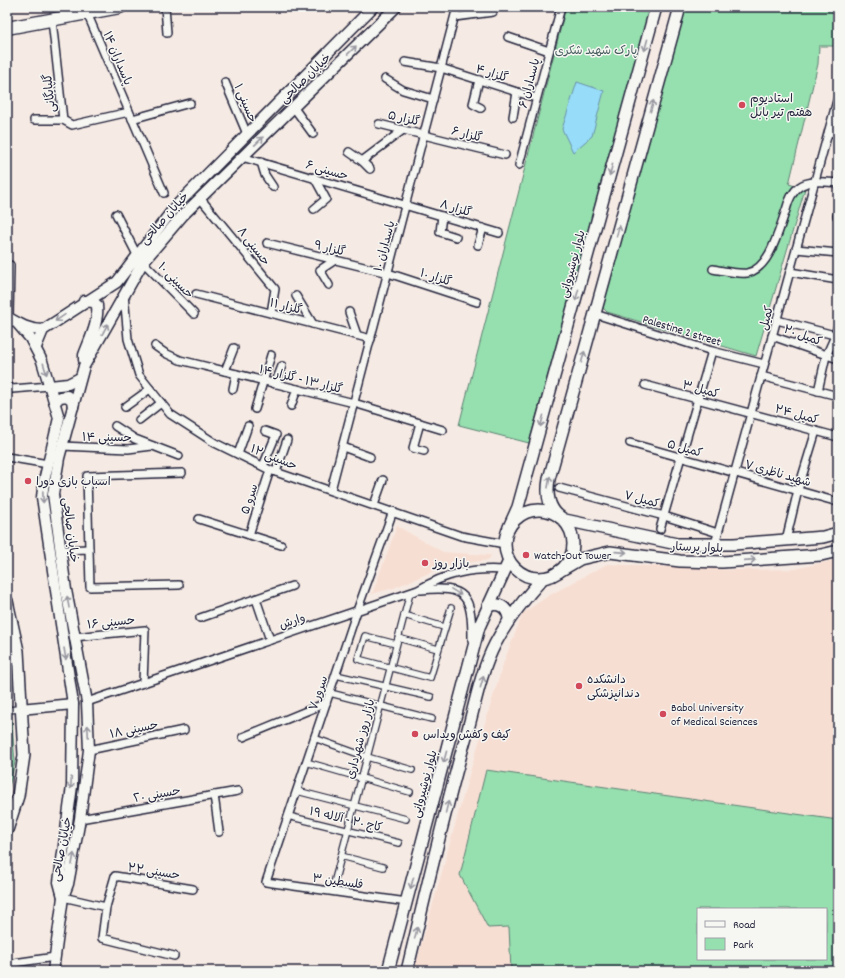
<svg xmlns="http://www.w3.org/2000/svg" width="845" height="978" viewBox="0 0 845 978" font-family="Dekko,'Playpen Sans Arabic',sans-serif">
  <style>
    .built { fill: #f7ded3; fill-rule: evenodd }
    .green { fill: #96dfae; stroke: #5c8074; fill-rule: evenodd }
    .water { fill: #97dcf9; stroke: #6892ad }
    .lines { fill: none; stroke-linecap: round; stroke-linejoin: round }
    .pedestrian-casing { stroke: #22223b; stroke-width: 8 }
    .minor-casing { stroke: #22223b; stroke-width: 10 }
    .secondary-casing { stroke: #22223b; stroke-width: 13 }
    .primary-casing { stroke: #22223b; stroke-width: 14 }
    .trunk-casing { stroke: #22223b; stroke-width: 15 }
    .pedestrian { stroke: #f6f6f2; stroke-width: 5.5 }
    .minor { stroke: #f6f6f2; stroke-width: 7 }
    .secondary { stroke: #f6f6f2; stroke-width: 10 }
    .primary { stroke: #f6f6f2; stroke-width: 11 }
    .trunk { stroke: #f6f6f2; stroke-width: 12 }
    .oneway { stroke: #9797a0 }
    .poi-dot { fill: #d1495b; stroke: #f6f6f2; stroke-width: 1.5 }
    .labels { text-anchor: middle; stroke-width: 3; stroke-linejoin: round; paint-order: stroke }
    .park-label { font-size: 12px; fill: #455b5e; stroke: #f6f6f2 }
    .street-label { font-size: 12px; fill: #22223b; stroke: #f6f6f2 }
    .poi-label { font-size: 12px; fill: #22223b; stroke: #f6f6f2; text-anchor: start }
  </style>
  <rect width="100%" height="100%" fill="#f6ebe4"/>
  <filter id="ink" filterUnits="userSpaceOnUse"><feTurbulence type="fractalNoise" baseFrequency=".025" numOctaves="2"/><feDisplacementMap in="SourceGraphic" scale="8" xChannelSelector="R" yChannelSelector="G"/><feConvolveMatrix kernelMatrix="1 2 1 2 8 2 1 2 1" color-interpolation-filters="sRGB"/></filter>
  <g filter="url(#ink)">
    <!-- built -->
    <g class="built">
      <path d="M397,526L443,552L491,555L489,560L446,566L394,588L372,594Z"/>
      <path d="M838,559V971H414L471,768L504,661L523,613L548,596L607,564L735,570L795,569ZM698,909H826V959H698Z"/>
    </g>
    <!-- green -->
    <g class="green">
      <path d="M566,7H650L529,443L459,425Z"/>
      <path d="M686,7H838V46H819L818,64L789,184L805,189L756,356L607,312L602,307Z"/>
      <path d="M7,663L15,762L7,795Z"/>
      <path d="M486,770L838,820V971H511L509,927L488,928L460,875ZM698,909H826V959H698Z"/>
    </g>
    <!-- water -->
    <path class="water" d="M577,82L604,91L592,136L573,152L562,129Z"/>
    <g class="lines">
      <defs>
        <g id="pedestrian">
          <path d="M404,615L444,627"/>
          <path d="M398,638L438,649"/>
          <path d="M396,644L365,636L358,659L430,678L451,608"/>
          <path d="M336,675L431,697"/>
          <path d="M330,693L432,719"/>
          <path d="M7,710L20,709"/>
          <path d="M314,738L367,757L412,770"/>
          <path d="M306,762L410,792"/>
          <path d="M297,791L406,819"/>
          <path d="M288,816L399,843"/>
          <path d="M341,856L383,867"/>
          <path d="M332,891L410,593"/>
        </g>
        <g id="minor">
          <path d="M165,7L167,33"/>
          <path d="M87,13L164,193"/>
          <path d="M455,17L493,12"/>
          <path d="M52,20L63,120L72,125L129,112"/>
          <path d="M508,37L549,51"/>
          <path d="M405,62L441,68L536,98"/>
          <path d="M385,79L403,90L433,99"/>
          <path d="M479,80L473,104L481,108"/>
          <path d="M225,82L247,134"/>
          <path d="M294,108L313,134"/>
          <path d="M513,117L517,92"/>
          <path d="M132,119L190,103"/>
          <path d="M34,120H63"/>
          <path d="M379,124L505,155"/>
          <path d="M829,131L838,135"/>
          <path d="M349,152L362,161L370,169"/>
          <path d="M242,157L499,233"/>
          <path d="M362,161L403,130"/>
          <path d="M261,162L265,175L273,187"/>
          <path d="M519,165L561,7"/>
          <path d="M314,177L326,199L314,209"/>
          <path d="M200,198L275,289L271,313"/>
          <path d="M116,214L137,255"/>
          <path d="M442,216L440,232L456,237"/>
          <path d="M837,216L838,213"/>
          <path d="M267,243L388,273L477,302"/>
          <path d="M478,245L483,228"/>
          <path d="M796,249L838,253"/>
          <path d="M143,262L194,314"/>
          <path d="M713,269C724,271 736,274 747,273C770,269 779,229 786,210C788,202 792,192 799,187C810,179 826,182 838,183"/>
          <path d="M790,272L838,280"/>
          <path d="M329,285L320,270L335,260"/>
          <path d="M124,294L128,339L139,375L170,414L215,443L270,470L461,536L505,544"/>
          <path d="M196,294L371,339"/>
          <path d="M296,296L313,324"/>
          <path d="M349,312L357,335"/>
          <path d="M595,314L712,351L764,364"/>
          <path d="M9,318L10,265"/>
          <path d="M777,320L838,336"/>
          <path d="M772,336L838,359"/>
          <path d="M155,346L165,353L180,360L354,403L443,430"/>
          <path d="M225,371L234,348"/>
          <path d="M761,376L838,396"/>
          <path d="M275,384L282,366"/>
          <path d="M7,385L12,389L50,386"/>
          <path d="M645,385L838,437"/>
          <path d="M233,389L236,374"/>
          <path d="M818,391L826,356L835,336L838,325"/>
          <path d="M291,406L297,389"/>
          <path d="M125,407L150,389"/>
          <path d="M255,409L271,355"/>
          <path d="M139,420L161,403"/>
          <path d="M420,423L413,448L424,451"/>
          <path d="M115,426L135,439L179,456"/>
          <path d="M630,443L838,502"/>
          <path d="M62,446L128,449L152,446"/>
          <path d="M343,447L370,457"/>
          <path d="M238,454L248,426"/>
          <path d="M7,457L48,464"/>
          <path d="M263,466L276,435L265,431"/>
          <path d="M276,472L287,440"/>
          <path d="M559,488L664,516L718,533"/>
          <path d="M331,490L457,7"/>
          <path d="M374,505L383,480"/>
          <path d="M393,511L357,611L266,882L407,902"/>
          <path d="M199,519L281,545"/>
          <path d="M660,529L712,351"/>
          <path d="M249,535L270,470"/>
          <path d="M786,540L798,490L816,431"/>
          <path d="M715,544L838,97"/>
          <path d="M89,549L87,476L182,473"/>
          <path d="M61,550L89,549L90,587L179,585"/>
          <path d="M421,590C467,585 472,596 472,640"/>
          <path d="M256,599L270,640"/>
          <path d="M200,618L292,586"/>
          <path d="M74,637L145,630L143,683"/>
          <path d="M87,702L418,590C446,573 472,568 504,570"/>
          <path d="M243,737L326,703"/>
          <path d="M89,750L184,730"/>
          <path d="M214,795L219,832"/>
          <path d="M80,819L238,791"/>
          <path d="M63,897L106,907L115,876L193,889"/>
          <path d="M106,907L102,938L174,956"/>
          <path d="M7,964L55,957"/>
        </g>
        <g id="secondary">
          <path d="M7,317C19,324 29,330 43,330"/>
          <path d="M18,324L30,338L42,361L59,418L44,481L42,497L73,704L72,786L59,882L63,897"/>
          <path d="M36,347L43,330L117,282L175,207L373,7"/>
          <path d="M84,360V355C90,339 99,322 97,305L93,302L84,301"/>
          <path d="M50,386L68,384L80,378"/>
          <path d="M55,402L60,397L67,396L72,400L73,407"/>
          <path d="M20,709L73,704"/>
          <path d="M53,971L63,897L68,884L80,819L89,750L87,702L66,590L53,494L59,458L84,366L143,262L183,215L396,7"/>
        </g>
        <g id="primary">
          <path d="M680,7L549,479C546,496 549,512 565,520L677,544H734L823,537L838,533"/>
          <circle cx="539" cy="544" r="34"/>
          <path d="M509,527L518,507L656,7"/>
          <path d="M558,572L580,559L610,552L680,561L722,562L821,555L838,551"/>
          <path d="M7,601L18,651L24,755L18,796L7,830"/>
          <path d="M488,606C499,602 507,607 509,618"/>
          <path d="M388,971L479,627L509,561"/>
          <path d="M407,971C426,892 444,812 467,733C475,704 481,671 495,644C508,619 524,599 543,578"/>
        </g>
        <path id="trunk" d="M7,28L120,7"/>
      </defs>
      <!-- pedestrian casing -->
      <use href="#pedestrian" class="pedestrian-casing"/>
      <!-- minor casing -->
      <use href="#minor" class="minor-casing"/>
      <!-- secondary casing -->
      <use href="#secondary" class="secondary-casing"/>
      <!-- primary casing -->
      <use href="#primary" class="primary-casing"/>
      <!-- trunk casing -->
      <use href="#trunk" class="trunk-casing"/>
      <!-- pedestrian -->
      <use href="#pedestrian" class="pedestrian"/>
      <!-- minor -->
      <use href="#minor" class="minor"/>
      <!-- secondary -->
      <use href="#secondary" class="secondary"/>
      <!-- primary -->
      <use href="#primary" class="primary"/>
      <!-- trunk -->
      <use href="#trunk" class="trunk"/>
    </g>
    <!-- one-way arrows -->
    <defs><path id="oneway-shaft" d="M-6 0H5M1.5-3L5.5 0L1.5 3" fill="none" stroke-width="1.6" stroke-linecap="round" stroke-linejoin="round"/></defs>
    <g class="oneway">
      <use href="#oneway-shaft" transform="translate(646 45) rotate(105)"/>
      <use href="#oneway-shaft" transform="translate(352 50) rotate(-44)"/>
      <use href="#oneway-shaft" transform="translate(652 106) rotate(-74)"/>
      <use href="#oneway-shaft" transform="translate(259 141) rotate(-44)"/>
      <use href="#oneway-shaft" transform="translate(611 170) rotate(105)"/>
      <use href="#oneway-shaft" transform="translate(618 231) rotate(-74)"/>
      <use href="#oneway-shaft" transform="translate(577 295) rotate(105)"/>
      <use href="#oneway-shaft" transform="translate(60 318) rotate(146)"/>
      <use href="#oneway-shaft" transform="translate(105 329) rotate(-62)"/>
      <use href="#oneway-shaft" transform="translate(583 357) rotate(-74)"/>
      <use href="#oneway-shaft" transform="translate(45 369) rotate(73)"/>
      <use href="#oneway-shaft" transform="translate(542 421) rotate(105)"/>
      <use href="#oneway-shaft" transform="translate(549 482) rotate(-80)"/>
      <use href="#oneway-shaft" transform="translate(43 497) rotate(88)"/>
      <use href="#oneway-shaft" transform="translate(621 552) rotate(4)"/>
      <use href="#oneway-shaft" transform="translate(750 560) rotate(-4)"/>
      <use href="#oneway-shaft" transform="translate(456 592) rotate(31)"/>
      <use href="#oneway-shaft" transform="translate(68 602) rotate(-100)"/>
      <use href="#oneway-shaft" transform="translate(65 654) rotate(81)"/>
      <use href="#oneway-shaft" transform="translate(482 682) rotate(-74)"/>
      <use href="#oneway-shaft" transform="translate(88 731) rotate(-93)"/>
      <use href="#oneway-shaft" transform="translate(445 757) rotate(105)"/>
      <use href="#oneway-shaft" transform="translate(71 783) rotate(93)"/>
      <use href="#oneway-shaft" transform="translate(447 807) rotate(-76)"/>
      <use href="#oneway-shaft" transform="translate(73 859) rotate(-80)"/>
      <use href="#oneway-shaft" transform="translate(412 883) rotate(105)"/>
      <use href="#oneway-shaft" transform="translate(416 933) rotate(-76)"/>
    </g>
  </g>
  <!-- markers -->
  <g class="poi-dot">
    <circle cx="742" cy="105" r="4"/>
    <circle cx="28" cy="481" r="4"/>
    <circle cx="526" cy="555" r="4"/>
    <circle cx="425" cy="563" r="4"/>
    <circle cx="579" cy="686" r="4"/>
    <circle cx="663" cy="714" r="4"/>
    <circle cx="415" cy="734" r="4"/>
  </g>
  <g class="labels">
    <!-- park labels -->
    <g class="park-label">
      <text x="596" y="54">پارک شهید شکری</text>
    </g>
    <!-- street labels -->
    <g class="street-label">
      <text transform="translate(118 58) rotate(67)" y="4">پاسداران ۱۴</text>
      <text transform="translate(492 73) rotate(18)" y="4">گلزار ۴</text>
      <text transform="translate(305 78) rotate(-44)" y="4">خیابان صالحی</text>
      <text transform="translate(529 83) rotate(-75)" y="4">پاسداران ۶</text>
      <text transform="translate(49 93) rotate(-96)" y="4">گلپایگانی</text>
      <text transform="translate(246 103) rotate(67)" y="4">حسینی ۱</text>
      <text transform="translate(404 118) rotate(13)" y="4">گلزار ۵</text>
      <text transform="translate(467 134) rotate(14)" y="4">گلزار ۶</text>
      <text transform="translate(327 170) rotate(16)" y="4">حسینی ۶</text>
      <text transform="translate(456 208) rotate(17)" y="4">گلزار ۸</text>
      <text transform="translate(164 218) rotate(-48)" y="4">خيابان صالحی</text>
      <text transform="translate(254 246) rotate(52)" y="4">حسینی ۸</text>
      <text transform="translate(384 246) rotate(-75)" y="4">پاسداران ١٠</text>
      <text transform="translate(330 248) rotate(14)" y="4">گلزار ٩</text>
      <text transform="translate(572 264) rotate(-75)" y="4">بلوار نوشیروانی</text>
      <text transform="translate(436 277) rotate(18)" y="4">گلزار ۱۰</text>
      <text transform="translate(176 280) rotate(46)" y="4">حسینی ۱۰</text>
      <text transform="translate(286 306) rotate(14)" y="4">گلزار ١١</text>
      <text transform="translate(766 318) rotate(-75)" y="4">کمیل</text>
      <text transform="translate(682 330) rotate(17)" y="4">Palestine 2 street</text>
      <text transform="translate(803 335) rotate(20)" y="4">کمیل ۲۰</text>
      <text transform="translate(301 379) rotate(14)" y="4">گلزار ۱۳ - گلزار ۱۴</text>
      <text transform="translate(701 389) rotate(15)" y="4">کمیل ۳</text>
      <text transform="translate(797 414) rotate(15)" y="4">کمیل ۲۴</text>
      <text transform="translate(107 437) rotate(1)" y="4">حسینی ۱۴</text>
      <text transform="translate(685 448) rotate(16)" y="4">کمیل ۵</text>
      <text transform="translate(274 457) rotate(22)" y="4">حسینی ۱۲</text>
      <text transform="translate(778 473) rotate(16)" y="4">شهید ناظری ۷</text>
      <text transform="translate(249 499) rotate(-72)" y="4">سرو ۵</text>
      <text transform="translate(642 499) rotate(15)" y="4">کمیل ۷</text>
      <text transform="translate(71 530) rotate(83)" y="4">خيابان صالحی</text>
      <text transform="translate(697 547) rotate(2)" y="4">بلوار پرستار</text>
      <text transform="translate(292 621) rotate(-19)" y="4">وارش</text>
      <text transform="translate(111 622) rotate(-6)" y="4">حسینی ۱۶</text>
      <text transform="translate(318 693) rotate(-71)" y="4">سرور ۷</text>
      <text transform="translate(134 729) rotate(-12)" y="4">حسینی ۱۸</text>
      <text transform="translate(360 739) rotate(-75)" y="4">بازار روز شهرداری</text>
      <text transform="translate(424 784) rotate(-75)" y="4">بلوار نوشیروانی</text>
      <text transform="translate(157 794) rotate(-10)" y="4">حسینی ٢٠</text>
      <text transform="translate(346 819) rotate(13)" y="4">کاج ۲۰ - آلاله ۱۹</text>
      <text transform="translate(61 849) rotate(-79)" y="4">خيابان صالحی</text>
      <text transform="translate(154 871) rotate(9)" y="4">حسینی ۲۲</text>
      <text transform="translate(338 881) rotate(8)" y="4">فلسطین ۳</text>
    </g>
    <!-- poi labels -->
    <g class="poi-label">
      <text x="750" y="102">استادیوم<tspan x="750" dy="14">هفتم تیر بابل</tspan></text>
      <text x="36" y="485">اسباب بازی دورا</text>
      <text x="534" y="559">Watch-Out Tower</text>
      <text x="433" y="567">بازار روز</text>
      <text x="587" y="683">دانشکده<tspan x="587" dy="14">دندانپزشکی</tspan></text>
      <text x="671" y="711">Babol University<tspan x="671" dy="14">of Medical Sciences</tspan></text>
      <text x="423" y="738">کیف و‌کفش ویداس</text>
    </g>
  </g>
  <!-- margin -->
  <rect width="845" height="978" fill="none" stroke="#f6f6f2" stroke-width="24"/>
  <rect x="12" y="12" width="821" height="954" fill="none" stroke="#22223b" stroke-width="1.5" filter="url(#ink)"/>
  <!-- legend -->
  <rect x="697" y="908" width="130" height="52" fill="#f6f6f2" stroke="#a1a1a9"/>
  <rect x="705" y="921" width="20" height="6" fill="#f6f6f2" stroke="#a1a1a9"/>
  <text x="733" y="928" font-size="12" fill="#22223b">Road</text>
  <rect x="705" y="938" width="20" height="12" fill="#96dfae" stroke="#a1a1a9"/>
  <text x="733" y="948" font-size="12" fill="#22223b">Park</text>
</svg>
